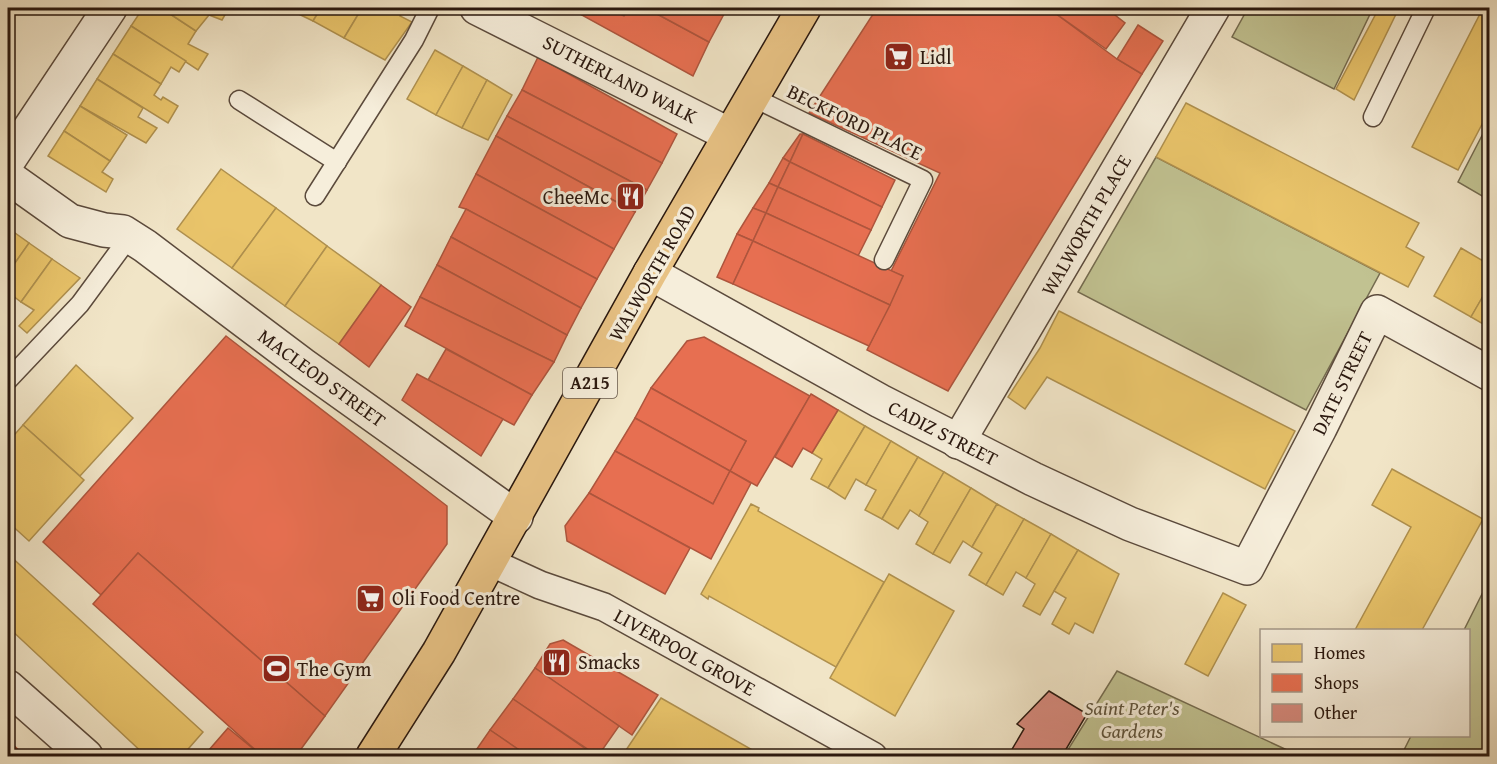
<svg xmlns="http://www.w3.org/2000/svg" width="1497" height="764" viewBox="0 0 1497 764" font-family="'Gentium Book Plus',serif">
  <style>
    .green { fill: #c1c291; stroke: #756c50; stroke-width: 1.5 }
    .homes { fill: #e9c46a; stroke: #af904e; stroke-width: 1.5 }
    .shops { fill: #e76f51; stroke: #ae553d; stroke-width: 1.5 }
    .building { fill: #d6897c; stroke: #29170e; stroke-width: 1.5 }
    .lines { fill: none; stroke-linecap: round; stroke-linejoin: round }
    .service-casing { stroke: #5b4a3c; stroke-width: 21 }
    .pedestrian-casing { stroke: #5b4a3c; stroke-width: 30 }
    .minor-casing { stroke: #5b4a3c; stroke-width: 36 }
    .primary-casing { stroke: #29170e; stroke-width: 36 }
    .service { stroke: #f6eedb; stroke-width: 18 }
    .pedestrian { stroke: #f6eedb; stroke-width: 27 }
    .minor { stroke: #f6eedb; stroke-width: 33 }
    .primary { stroke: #e8c284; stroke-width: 33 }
    .rail-casing { stroke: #29170e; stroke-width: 7 }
    .rail { stroke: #f6eedb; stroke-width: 4.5; stroke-dasharray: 14; stroke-linecap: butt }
    .labels { text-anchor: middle; stroke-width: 6; stroke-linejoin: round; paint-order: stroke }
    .shield { fill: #f6eedb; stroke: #66584c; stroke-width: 1.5 }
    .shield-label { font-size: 18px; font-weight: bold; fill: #29170e }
    .poi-label { font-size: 20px; fill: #29170e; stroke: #f6eedb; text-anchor: start }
    .street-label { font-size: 20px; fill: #29170e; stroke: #f6eedb }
    .park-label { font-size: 20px; font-style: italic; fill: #5e533c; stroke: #f6eedb }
  </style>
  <rect width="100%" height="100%" fill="#f1e5c7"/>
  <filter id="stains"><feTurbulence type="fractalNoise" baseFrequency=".00333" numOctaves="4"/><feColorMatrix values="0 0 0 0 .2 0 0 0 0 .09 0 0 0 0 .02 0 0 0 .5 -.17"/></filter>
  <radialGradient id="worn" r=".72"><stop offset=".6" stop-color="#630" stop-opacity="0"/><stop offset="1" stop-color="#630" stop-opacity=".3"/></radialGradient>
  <!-- green -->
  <g class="green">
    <path d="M1248,8H1373L1334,89L1232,37Z"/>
    <path d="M1489,122V200L1458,182Z"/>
    <path d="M1156,157L1380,273L1306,410L1078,292Z"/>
    <path d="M1489,580V756H1401L1411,736H1468V630H1464Z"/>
    <path d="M1117,671L1300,756H1064Z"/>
  </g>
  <!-- homes -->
  <g class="homes">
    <path d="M143,8H161L196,31L188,44L208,54L198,70L131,26Z"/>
    <path d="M161,8H229L222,20L209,15L196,31Z"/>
    <path d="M286,8H321L313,21Z"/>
    <path d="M321,8H362L344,38L313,21Z"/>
    <path d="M362,8H395L403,11L400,16L412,22L385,60L344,38Z"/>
    <path d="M1379,8H1399L1354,100L1336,89Z"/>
    <path d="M1483,8H1490V109L1458,170L1412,147Z"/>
    <path d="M131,26L186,61L179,72L171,67L161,84L113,54Z"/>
    <path d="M435,50L463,66L436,115L407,99Z"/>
    <path d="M113,54L161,84L154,95L161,100L163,97L178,106L168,123L97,79Z"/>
    <path d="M463,66L487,80L462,128L436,115Z"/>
    <path d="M97,79L143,108L138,117L157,128L146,143L80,106Z"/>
    <path d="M487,80L512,95L488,140L462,128Z"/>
    <path d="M1186,103L1419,223L1406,247L1424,257L1408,287L1156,157Z"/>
    <path d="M80,106L127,135L110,161L64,131Z"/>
    <path d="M64,131L110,161L102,172L113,179L106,192L48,156Z"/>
    <path d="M221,169L276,208L232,268L177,229Z"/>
    <path d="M276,208L327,246L285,306L232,268Z"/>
    <path d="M8,228L29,243L8,273Z"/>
    <path d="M29,243L52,259L21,302L9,293L8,295V273Z"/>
    <path d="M327,246L381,285L339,344L285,306Z"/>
    <path d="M1461,248L1490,265V284L1471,317L1434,296Z"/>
    <path d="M52,259L80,278L27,333L19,326L34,310L21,302Z"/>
    <path d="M1490,284V328L1471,317Z"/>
    <path d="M1059,311L1295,431L1265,489L1047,377L1025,409L1008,397L1040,348Z"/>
    <path d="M76,365L133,418L80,476L23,425Z"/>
    <path d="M838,410L865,426L828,488L811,479L822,459L812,453Z"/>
    <path d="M23,425L84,480L29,541L8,522V442Z"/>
    <path d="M865,426L891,441L866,485L856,479L845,499L828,488Z"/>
    <path d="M891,441L918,457L882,519L865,510L876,490L866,485Z"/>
    <path d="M918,457L944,472L919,516L910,510L898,529L882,519Z"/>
    <path d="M1392,469L1483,519L1422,630H1355L1411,527L1372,505Z"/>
    <path d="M944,472L971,488L933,554L916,544L928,522L919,516Z"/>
    <path d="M971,488L997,504L972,547L963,541L950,563L933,554Z"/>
    <path d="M751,504L759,508L758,511L884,582L836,667L709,596L708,599L701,594Z"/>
    <path d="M997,504L1024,519L986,585L969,575L982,553L972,547Z"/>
    <path d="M1024,519L1051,534L1026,578L1016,572L1003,595L986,585Z"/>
    <path d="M1051,534L1078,550L1040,615L1023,606L1035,584L1026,578Z"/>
    <path d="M1078,550L1119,574L1093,633L1075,623L1069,634L1052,624L1066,598L1054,591Z"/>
    <path d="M8,554L203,732L182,756H146L8,627Z"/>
    <path d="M889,574L954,611L895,716L830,678Z"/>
    <path d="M1223,593L1246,605L1208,676L1185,664Z"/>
    <path d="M661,698L763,756H622Z"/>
  </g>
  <!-- shops -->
  <g class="shops">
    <path d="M580,8H607L624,16L628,8H646L709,42L693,76L578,13Z"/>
    <path d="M646,8H712L724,14L709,42Z"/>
    <path d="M877,8H1048L1117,59L1142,74L948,391L867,350L903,276L891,271L940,173L809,113Z"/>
    <path d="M1048,8H1106L1125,23L1106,49Z"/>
    <path d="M1138,25L1163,41L1142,74L1117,59Z"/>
    <path d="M538,57L677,134L662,163L522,90Z"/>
    <path d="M522,90L662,163L647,190L507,116Z"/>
    <path d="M507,116L647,190L635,212L496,136Z"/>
    <path d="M800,134H803L790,162L783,158Z"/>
    <path d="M803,134L895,180L882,207L790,162Z"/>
    <path d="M496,136L635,212L614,249L476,174Z"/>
    <path d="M783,158L790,162L778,187L769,183Z"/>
    <path d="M790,162L882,207L871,230L778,187Z"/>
    <path d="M476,174L614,249L597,279L466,209L459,207Z"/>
    <path d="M769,183L778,187L766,213L753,208Z"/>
    <path d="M778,187L871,230L858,256L766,213Z"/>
    <path d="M753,208L766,213L753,241L737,234Z"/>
    <path d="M466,209L597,279L581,308L451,237Z"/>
    <path d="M766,213L903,276L890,305L753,241Z"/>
    <path d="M737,234L753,241L733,284L717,277Z"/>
    <path d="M451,237L581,308L567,335L437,265Z"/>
    <path d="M753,241L890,305L869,346L733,284Z"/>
    <path d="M437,265L567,335L554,362L420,297Z"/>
    <path d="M381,285L411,307L369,367L339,344Z"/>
    <path d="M420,297L554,362L532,395L405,326Z"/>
    <path d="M226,336L447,506V544L325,716L138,553L101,595L43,542Z"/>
    <path d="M704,337L810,396L757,486L730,471L746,441L651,388L687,341Z"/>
    <path d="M446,349L532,395L514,425L428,380Z"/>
    <path d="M417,374L503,419L481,456L402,400Z"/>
    <path d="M651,388L746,441L730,471L635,418Z"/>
    <path d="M811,394L838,410L812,453L803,448L792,467L775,457Z"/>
    <path d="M635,418L730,471L713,504L615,451Z"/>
    <path d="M615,451L713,504L730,471L751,483L711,559L589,493Z"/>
    <path d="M589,493L690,548L665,594L567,541L565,526Z"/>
    <path d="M138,553L325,716L296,756H262L93,604Z"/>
    <path d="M563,640L658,695L632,735L535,668L550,644Z"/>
    <path d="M535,668L619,726L598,756L513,699Z"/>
    <path d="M513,699L596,756H528L490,730Z"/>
    <path d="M228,728L262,756H217L209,750Z"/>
    <path d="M490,730L528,756H472Z"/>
    <path d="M8,740L25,756H8Z"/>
  </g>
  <!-- building -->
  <path class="building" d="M1049,691L1087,714L1062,756H1008L1024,729L1017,724Z"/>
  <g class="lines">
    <defs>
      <g id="service">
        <path d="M752,97L923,180L884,260"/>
        <path d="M239,100L337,162"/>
        <path d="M1373,117L1426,8"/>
        <path d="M315,196L414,40L430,8"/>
        <path d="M8,380L80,304L130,236"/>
      </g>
      <path id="pedestrian" d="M490,562L540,585L604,607L873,756"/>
      <g id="minor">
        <path d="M477,8L730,135"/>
        <path d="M8,161L110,8"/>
        <path d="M8,177L70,221L104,230L123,232L145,246L303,365L516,517"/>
        <path d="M650,273L880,401L1033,479L1130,524L1247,568L1320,428L1377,312L1490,374"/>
        <path d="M958,442L1213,8"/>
        <path d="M8,687L86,756"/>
      </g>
      <path id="primary" d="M373,756L439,652L650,273L804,8"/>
    </defs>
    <!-- service casing -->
    <use href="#service" class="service-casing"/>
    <!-- pedestrian casing -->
    <use href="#pedestrian" class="pedestrian-casing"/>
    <!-- minor casing -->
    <use href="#minor" class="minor-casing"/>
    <!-- primary casing -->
    <use href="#primary" class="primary-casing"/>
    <!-- service -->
    <use href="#service" class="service"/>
    <!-- pedestrian -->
    <use href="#pedestrian" class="pedestrian"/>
    <!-- minor -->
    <use href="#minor" class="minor"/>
    <!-- primary -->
    <use href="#primary" class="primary"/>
    <defs>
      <path id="rail" d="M8,13L12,8"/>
    </defs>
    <!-- rail casing -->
    <use href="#rail" class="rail-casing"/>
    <!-- rail -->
    <use href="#rail" class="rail"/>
  </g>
  <!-- icons -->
  <defs>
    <symbol id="supermarket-square" viewBox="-11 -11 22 22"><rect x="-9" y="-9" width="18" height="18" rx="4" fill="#8f2418" stroke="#f6eedb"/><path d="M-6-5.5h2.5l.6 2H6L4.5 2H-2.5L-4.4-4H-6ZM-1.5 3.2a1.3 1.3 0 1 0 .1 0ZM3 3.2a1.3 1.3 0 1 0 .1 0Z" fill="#fff"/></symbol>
    <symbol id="restaurant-square" viewBox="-11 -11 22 22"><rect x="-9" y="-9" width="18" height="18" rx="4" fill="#8f2418" stroke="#f6eedb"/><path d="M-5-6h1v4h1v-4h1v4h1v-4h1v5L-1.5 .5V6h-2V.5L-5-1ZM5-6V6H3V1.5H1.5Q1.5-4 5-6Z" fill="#fff"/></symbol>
    <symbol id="stadium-square" viewBox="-11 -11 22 22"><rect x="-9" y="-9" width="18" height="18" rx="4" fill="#8f2418" stroke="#f6eedb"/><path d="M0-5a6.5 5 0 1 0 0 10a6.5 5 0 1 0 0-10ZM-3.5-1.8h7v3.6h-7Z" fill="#fff"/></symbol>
  </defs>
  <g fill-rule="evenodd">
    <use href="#supermarket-square" x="882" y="40" width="33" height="33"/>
    <use href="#restaurant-square" x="614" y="180" width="33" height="33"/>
    <use href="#supermarket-square" x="354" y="582" width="33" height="33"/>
    <use href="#restaurant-square" x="540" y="646" width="33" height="33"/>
    <use href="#stadium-square" x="260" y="652" width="33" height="33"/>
  </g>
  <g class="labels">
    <!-- shield labels -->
    <rect class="shield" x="563" y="368" width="54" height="30" rx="4.5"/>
    <g class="shield-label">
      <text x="590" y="389">A215</text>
    </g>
    <!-- poi labels -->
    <g class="poi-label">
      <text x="920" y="64">Lidl</text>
      <text x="609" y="204" text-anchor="end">CheeMc</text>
      <text x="392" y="605">Oli Food Centre</text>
      <text x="578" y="669">Smacks</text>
      <text x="297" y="676">The Gym</text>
    </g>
    <!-- street labels -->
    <g class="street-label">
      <text transform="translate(620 79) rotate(27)" y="7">SUTHERLAND WALK</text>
      <text transform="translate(855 122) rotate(26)" y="7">BECKFORD PLACE</text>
      <text transform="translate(1086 225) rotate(-60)" y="7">WALWORTH PLACE</text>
      <text transform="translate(652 273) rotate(-60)" y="7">WALWORTH ROAD</text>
      <text transform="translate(322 378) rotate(36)" y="7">MACLEOD STREET</text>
      <text transform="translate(1342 383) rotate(-64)" y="7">DATE STREET</text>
      <text transform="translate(943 433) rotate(27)" y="7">CADIZ STREET</text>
      <text transform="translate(685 652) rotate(29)" y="7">LIVERPOOL GROVE</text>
    </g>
    <!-- park labels -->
    <g class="park-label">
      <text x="1132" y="715">Saint Peter's<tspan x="1132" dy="23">Gardens</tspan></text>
    </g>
  </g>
  <!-- margin -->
  <rect width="1497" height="764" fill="none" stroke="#f1e5c7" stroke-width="30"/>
  <rect x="9" y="9" width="1479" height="746" fill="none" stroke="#29170e" stroke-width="3"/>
  <rect x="15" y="15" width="1467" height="734" fill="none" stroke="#29170e" stroke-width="1.5"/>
  <!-- legend -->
  <rect x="1260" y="629" width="210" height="108" fill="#f6eedb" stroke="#a49889" stroke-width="1.5"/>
  <rect x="1272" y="644" width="30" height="18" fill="#e9c46a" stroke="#a49889" stroke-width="1.5"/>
  <text x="1314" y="659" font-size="18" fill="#29170e">Homes</text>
  <rect x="1272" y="674" width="30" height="18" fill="#e76f51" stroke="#a49889" stroke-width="1.5"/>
  <text x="1314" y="689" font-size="18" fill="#29170e">Shops</text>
  <rect x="1272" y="704" width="30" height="18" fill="#d6897c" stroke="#a49889" stroke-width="1.5"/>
  <text x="1314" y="719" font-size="18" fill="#29170e">Other</text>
  <rect width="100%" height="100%" filter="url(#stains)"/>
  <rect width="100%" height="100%" fill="url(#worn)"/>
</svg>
